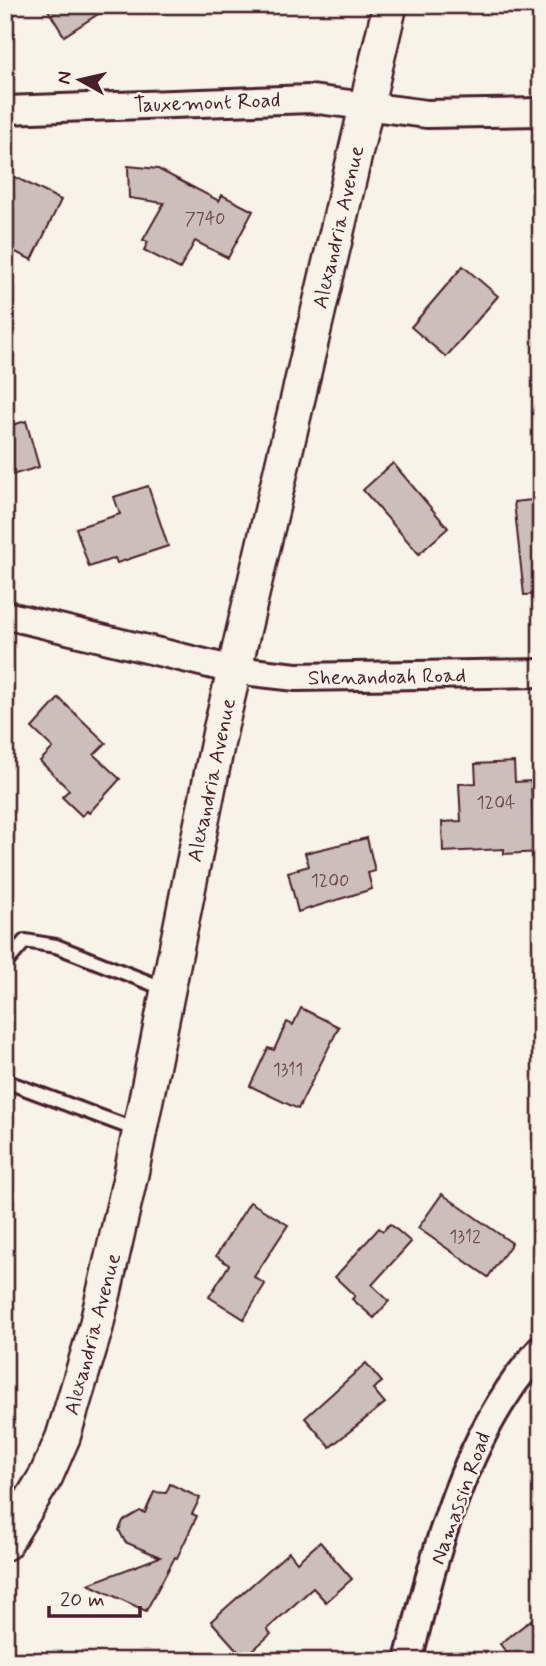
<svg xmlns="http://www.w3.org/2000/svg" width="546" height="1666" viewBox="0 0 546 1666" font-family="Mynerve,sans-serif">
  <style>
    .building { fill: #ccbfb9; stroke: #4a1f2b; stroke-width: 2 }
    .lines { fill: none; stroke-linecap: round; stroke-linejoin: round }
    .service-casing { stroke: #4a1f2b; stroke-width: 18 }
    .minor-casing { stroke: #4a1f2b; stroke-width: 32 }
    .tertiary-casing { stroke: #4a1f2b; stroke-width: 38 }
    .service { stroke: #f7f3e8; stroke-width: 12 }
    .minor { stroke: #f7f3e8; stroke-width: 26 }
    .tertiary { stroke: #f7f3e8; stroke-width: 33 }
    .labels { text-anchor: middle; stroke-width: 5; stroke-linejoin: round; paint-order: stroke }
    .number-label { font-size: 18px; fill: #6a474e }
    .street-label { font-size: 21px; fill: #4a1f2b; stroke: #f7f3e8 }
  </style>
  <rect width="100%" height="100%" fill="#f7f3e8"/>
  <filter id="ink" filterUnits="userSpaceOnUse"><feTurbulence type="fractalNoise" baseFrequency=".0143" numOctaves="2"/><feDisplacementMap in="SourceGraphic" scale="14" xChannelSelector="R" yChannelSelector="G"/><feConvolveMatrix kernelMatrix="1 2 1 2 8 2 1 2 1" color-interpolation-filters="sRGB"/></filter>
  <g filter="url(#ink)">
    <!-- building -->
    <g class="building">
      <path d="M45,5H112L64,36Z"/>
      <path d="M128,166L158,169L219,201L222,195L253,211L228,258L195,241L180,269L144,250L148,242L143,240L164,203L129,198Z"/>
      <path d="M5,172L61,200L32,260L5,247Z"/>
      <path d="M463,266L498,296L446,357L411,327Z"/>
      <path d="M26,421L39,467L5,477V427Z"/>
      <path d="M393,463L448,528L419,554L363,490Z"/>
      <path d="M148,486L168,546L117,563L115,558L89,567L76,528L120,514L114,497Z"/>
      <path d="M541,499V594L524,595L514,502Z"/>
      <path d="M59,698L106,743L94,755L120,779L89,813L87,811L82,816L62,797L69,790L40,761L53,748L32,728Z"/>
      <path d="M514,762L515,782L531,781L533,825H541V852L504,854V849L443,852L442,822L461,821L459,784L476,783L475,764Z"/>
      <path d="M367,838L375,871L368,873L372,889L298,912L288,872L309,866L305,853Z"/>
      <path d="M301,1008L339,1027L298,1109L250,1086L268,1048L274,1050L287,1022L293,1025Z"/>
      <path d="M442,1194L512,1243L488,1277L418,1228Z"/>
      <path d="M250,1202L288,1225L254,1277L265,1284L244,1319L209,1297L229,1265L216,1256Z"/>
      <path d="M390,1224L411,1242L372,1285L389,1301L374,1318L352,1299L355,1296L335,1277L379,1228L383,1231Z"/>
      <path d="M366,1363L382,1382L373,1389L385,1403L330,1447L305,1418Z"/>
      <path d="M170,1484L200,1498L192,1514L197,1516L177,1558L175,1557L146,1611L88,1584L160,1557L125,1542L119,1530L123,1521L140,1511L145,1513L154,1492L166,1493Z"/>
      <path d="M320,1542L352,1579L326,1602L313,1588L267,1629L271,1634L244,1658L211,1621L289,1552L297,1562Z"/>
      <path d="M531,1620L541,1632V1661H513L500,1644Z"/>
    </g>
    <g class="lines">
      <defs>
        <g id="service">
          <path d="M5,964L25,941L56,946L168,990"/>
          <path d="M5,1081L139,1131"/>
        </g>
        <g id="minor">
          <path d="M5,110L311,99L427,114L541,112"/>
          <path d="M5,615L234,670L296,677L541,673"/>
          <path d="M408,1661C435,1553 464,1433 541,1349"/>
        </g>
        <path id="tertiary" d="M5,1543L46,1476L63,1437L96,1327L131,1174L220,731L390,5"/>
      </defs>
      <!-- service casing -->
      <use href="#service" class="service-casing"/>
      <!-- minor casing -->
      <use href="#minor" class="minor-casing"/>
      <!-- tertiary casing -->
      <use href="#tertiary" class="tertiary-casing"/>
      <!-- service -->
      <use href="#service" class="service"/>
      <!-- minor -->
      <use href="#minor" class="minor"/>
      <!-- tertiary -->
      <use href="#tertiary" class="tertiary"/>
    </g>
  </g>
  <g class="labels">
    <!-- number labels -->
    <g class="number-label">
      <text x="205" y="224">7740</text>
      <text x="496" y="808">1204</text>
      <text x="330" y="886">1200</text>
      <text x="288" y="1075">1311</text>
      <text x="465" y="1242">1312</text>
    </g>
    <!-- street labels -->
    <g class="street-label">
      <text transform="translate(207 102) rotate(-2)" y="7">Tauxemont Road</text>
      <text transform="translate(338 227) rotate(-77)" y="7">Alexandria Avenue</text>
      <text transform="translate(387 676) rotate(-1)" y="7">Shenandoah Road</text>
      <text transform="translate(211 780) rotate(-78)" y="7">Alexandria Avenue</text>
      <text transform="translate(92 1334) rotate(-75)" y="7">Alexandria Avenue</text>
      <text transform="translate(460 1498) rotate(-70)" y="7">Namassin Road</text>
    </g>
  </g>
  <!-- margin -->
  <rect width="546" height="1666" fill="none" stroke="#f7f3e8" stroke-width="28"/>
  <rect x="14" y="14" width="518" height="1638" fill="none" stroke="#4a1f2b" stroke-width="2.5" filter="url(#ink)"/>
  <!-- north arrow -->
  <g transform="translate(80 80) rotate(278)" stroke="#f7f3e8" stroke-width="5" paint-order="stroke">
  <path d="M0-5L12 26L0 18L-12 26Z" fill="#4a1f2b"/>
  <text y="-10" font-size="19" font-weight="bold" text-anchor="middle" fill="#4a1f2b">N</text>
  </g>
  <!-- scale -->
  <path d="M49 1606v10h91v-10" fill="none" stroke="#4a1f2b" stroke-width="3.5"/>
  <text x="60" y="1606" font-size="21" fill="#4a1f2b" stroke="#f7f3e8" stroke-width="5" paint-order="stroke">20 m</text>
</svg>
